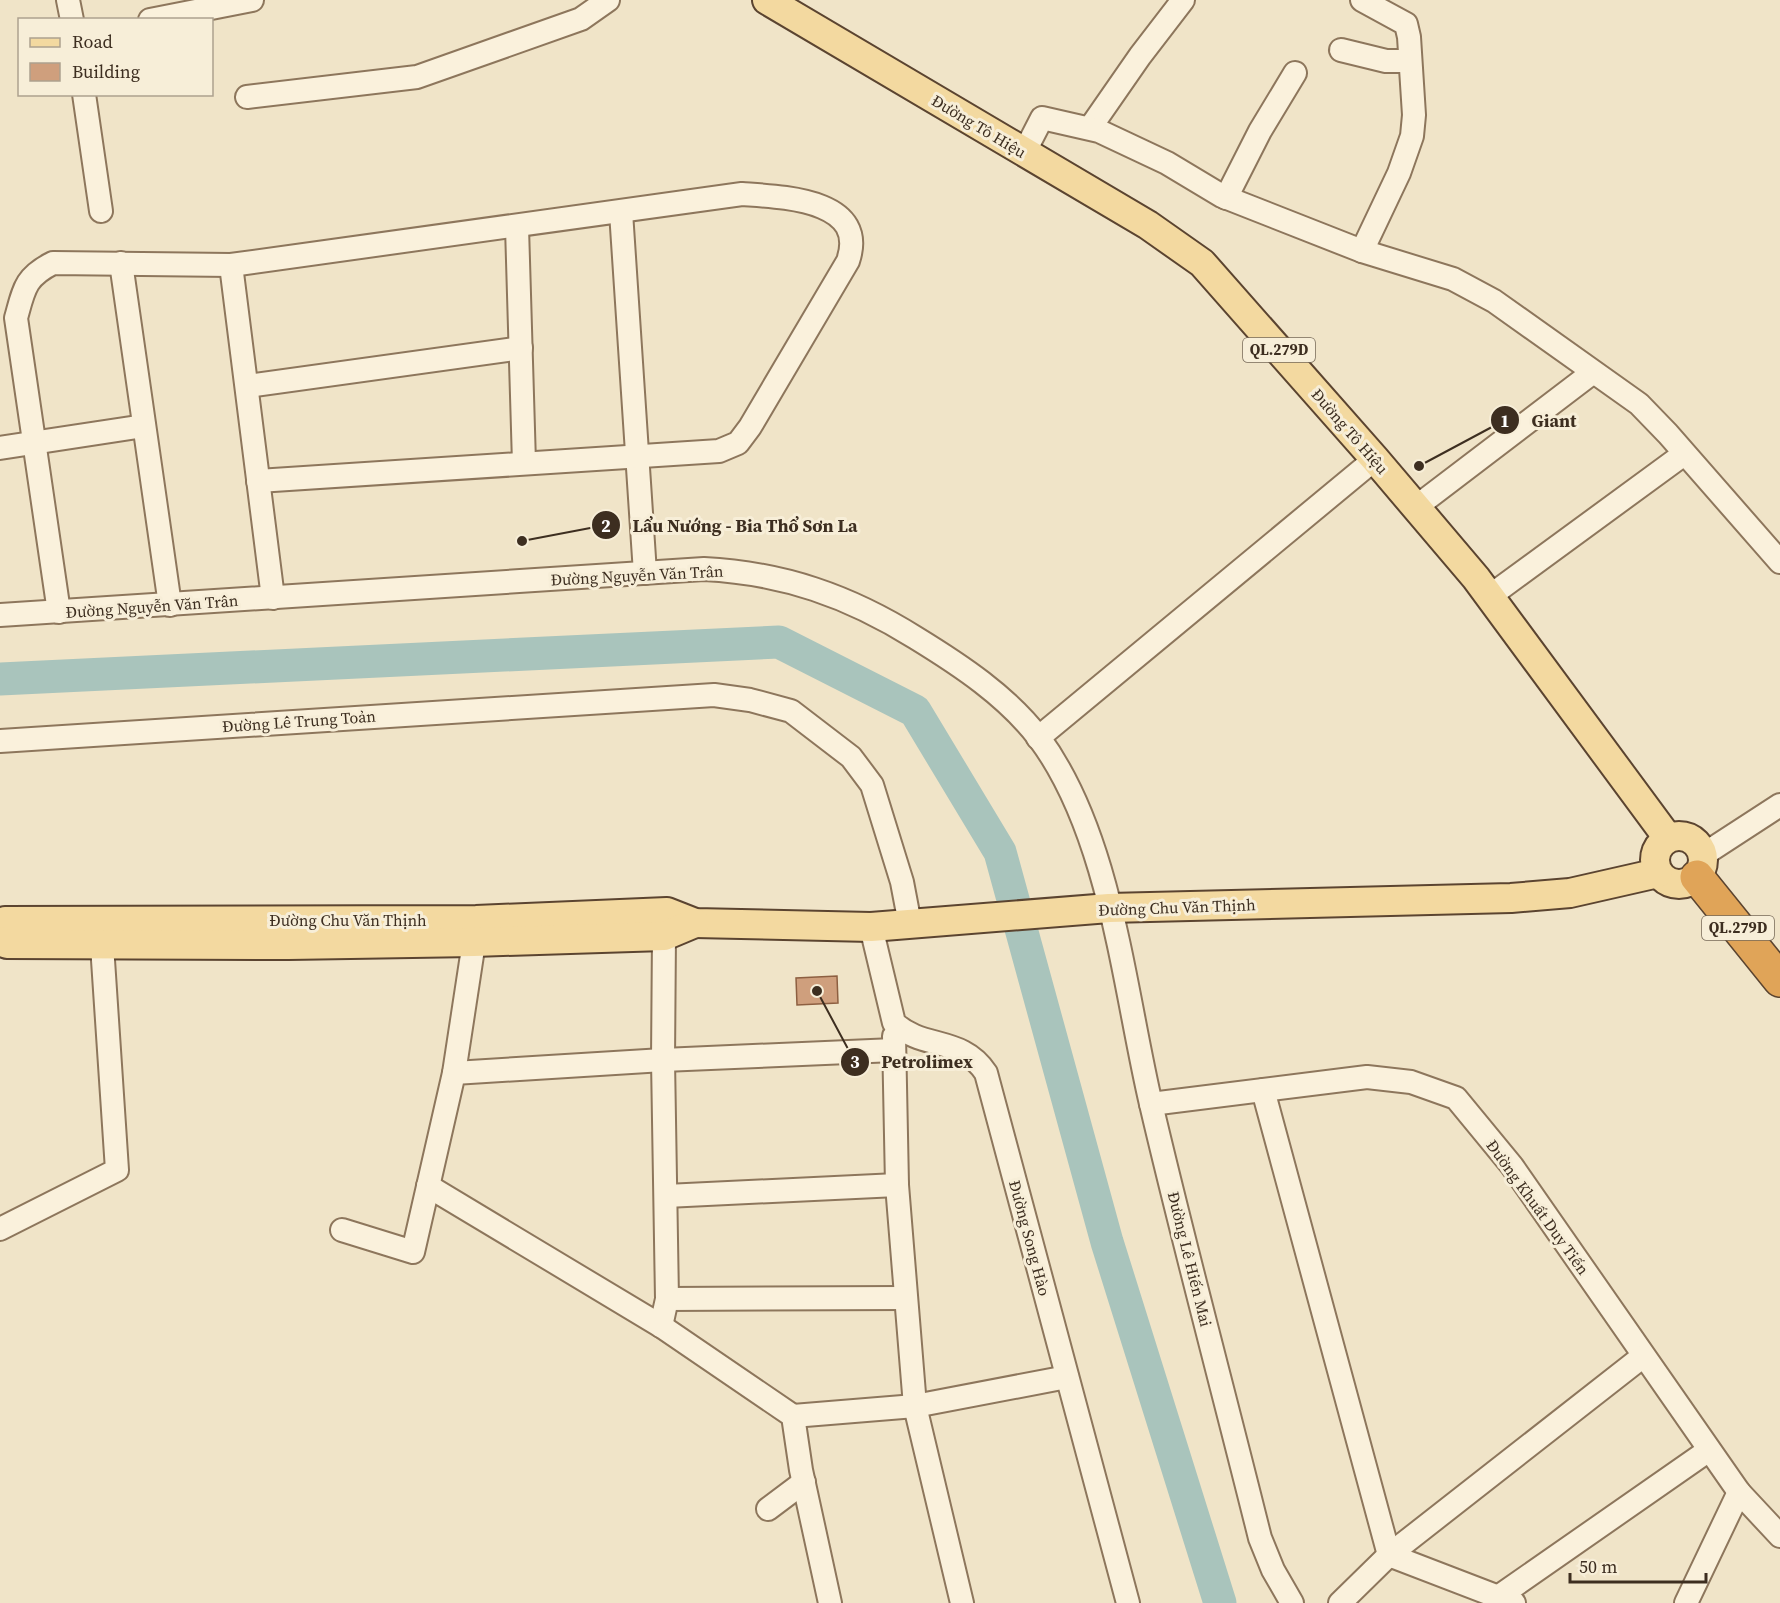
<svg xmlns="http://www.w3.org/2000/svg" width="1780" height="1603" viewBox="0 0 1780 1603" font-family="'Source Serif 4',serif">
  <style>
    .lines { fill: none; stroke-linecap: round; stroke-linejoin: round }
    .river { stroke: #a9c4bc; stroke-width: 33 }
    .building { fill: #cf9f7d; stroke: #8d5f41; stroke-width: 1.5 }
    .minor-casing { stroke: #8d765c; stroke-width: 26 }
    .major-casing { stroke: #5b4430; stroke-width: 32 }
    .highway-casing { stroke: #5b4430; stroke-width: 36 }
    .minor { stroke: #faf1dc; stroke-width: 22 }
    .major { stroke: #f3d9a0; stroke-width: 28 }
    .highway { stroke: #e0a458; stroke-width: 33 }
    .labels { text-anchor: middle; stroke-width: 6; stroke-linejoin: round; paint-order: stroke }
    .shield { fill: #f7eed8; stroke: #756857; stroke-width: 1.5 }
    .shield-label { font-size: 15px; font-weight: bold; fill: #3d2e20 }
    .street-label { font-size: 16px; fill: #3d2e20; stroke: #f7eed8 }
    .leader { fill: none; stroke: #3d2e20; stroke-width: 2 }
    .callout-dot { fill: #3d2e20; stroke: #f7eed8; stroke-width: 2 }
    .mark-label { font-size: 18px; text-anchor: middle; font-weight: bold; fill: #fff }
    .callout-label { font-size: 18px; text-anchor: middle; font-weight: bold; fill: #3d2e20; stroke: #f7eed8; stroke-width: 6; stroke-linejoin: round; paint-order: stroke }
  </style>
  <rect width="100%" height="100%" fill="#f0e4c8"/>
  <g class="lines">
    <!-- river -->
    <path class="river" d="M0,679L779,642L915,711L1000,852L1107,1242L1220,1603"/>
  </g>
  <!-- building -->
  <path class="building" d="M837,976L838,1003L797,1005L796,978Z"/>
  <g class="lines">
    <defs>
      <g id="minor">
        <path d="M68,0L72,20"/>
        <path d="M1362,0L1406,24L1409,37L1414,115L1412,136L1399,173L1362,251"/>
        <path d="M150,20L252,0"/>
        <path d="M1341,50L1386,61H1410"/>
        <path d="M84,94L101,211"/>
        <path d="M247,97L417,77L581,19L608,0"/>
        <path d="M1090,128L1140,56L1183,0"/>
        <path d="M1024,153L1042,118L1099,131L1167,163L1222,196L1362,251L1453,279L1494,301L1639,404L1668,434L1780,562"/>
        <path d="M1226,198L1260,131L1295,73"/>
        <path d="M621,212L645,573"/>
        <path d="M517,227L524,463"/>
        <path d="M121,263L170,605"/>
        <path d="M231,265L273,598"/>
        <path d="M247,386L521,348"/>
        <path d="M0,448L144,426"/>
        <path d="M1416,507L1592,373"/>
        <path d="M1490,596L1684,454"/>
        <path d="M59,612L16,318C24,289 25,277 53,263L231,265L742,194C782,197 869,199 848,261L750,427L738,443L719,451L258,481"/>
        <path d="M0,615L704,569C783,573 849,596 916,638C960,665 1007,696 1039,738C1111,835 1124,989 1151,1104C1185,1249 1224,1393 1260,1538L1273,1570L1292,1603"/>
        <path d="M1038,738L1375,459"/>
        <path d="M0,741L714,695L750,700L791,711L851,757L872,785L902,882L910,924"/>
        <path d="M1703,855L1780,805"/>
        <path d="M871,927L894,1023C923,1050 962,1036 986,1073L1128,1603"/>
        <path d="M894,1036L897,1185L915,1406L962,1603"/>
        <path d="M454,1073L474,942"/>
        <path d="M1263,1090L1389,1555L1514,1603"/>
        <path d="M1151,1104L1367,1077L1411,1082L1456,1098L1512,1166L1739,1492L1780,1536"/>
        <path d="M428,1186L661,1326L793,1416L801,1470L830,1603"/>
        <path d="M666,1196L897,1185"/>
        <path d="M0,1229L117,1170L102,945"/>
        <path d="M342,1230L413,1252L454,1073L663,1060L894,1050"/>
        <path d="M667,1299L905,1298"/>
        <path d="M661,1326L667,1299L663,1060L664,936"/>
        <path d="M793,1416L915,1406L1067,1377"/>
        <path d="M768,1509L804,1482"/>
        <path d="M1498,1597L1709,1450"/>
        <path d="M1340,1603L1389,1555L1642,1357"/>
        <path d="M1686,1603L1739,1492"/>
      </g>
      <g id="major">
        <path d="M767,0L1148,225L1202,263L1375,459L1476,578L1668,838"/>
        <circle cx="1679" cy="860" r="24"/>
        <path d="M0,925L5,921L476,920L667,912L695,923L871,927L1109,908L1511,898L1570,893L1658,873"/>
        <path d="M0,941L7,944L289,945L474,942L664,936L695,923"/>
      </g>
      <path id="highway" d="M1697,877L1780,980"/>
    </defs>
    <!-- minor casing -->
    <use href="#minor" class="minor-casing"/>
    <!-- major casing -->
    <use href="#major" class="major-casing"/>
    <!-- highway casing -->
    <use href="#highway" class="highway-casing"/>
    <!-- minor -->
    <use href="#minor" class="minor"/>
    <!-- major -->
    <use href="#major" class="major"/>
    <!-- highway -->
    <use href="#highway" class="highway"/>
  </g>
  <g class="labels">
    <!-- shield labels -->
    <g class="shield">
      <rect x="1243" y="338" width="72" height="24" rx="4.5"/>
      <rect x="1702" y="916" width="72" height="24" rx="4.5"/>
    </g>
    <g class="shield-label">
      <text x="1279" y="355">QL.279D</text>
      <text x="1738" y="933">QL.279D</text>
    </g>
    <!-- street labels -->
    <g class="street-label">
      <text transform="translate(979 126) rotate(31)" y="6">Đường Tô Hiệu</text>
      <text transform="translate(1350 431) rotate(49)" y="6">Đường Tô Hiệu</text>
      <text transform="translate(637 575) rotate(-3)" y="6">Đường Nguyễn Văn Trân</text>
      <text transform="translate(152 606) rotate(-4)" y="6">Đường Nguyễn Văn Trân</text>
      <text transform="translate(299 721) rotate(-4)" y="6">Đường Lê Trung Toản</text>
      <text transform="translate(1177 907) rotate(-2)" y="6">Đường Chu Văn Thịnh</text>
      <text x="348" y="926">Đường Chu Văn Thịnh</text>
      <text transform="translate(1538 1207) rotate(54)" y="6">Đường Khuất Duy Tiến</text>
      <text transform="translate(1030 1238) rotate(75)" y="6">Đường Song Hào</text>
      <text transform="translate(1190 1259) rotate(76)" y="6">Đường Lê Hiến Mai</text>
    </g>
  </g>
  <!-- callouts -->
  <path class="leader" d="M1419 466L1505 420M522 541L606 525M817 991L855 1062"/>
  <g class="callout-dot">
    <circle cx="1419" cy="466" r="6"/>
    <circle cx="522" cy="541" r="6"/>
    <circle cx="817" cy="991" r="6"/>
    <circle cx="1505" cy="420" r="15"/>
    <circle cx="606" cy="525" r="15"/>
    <circle cx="855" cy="1062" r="15"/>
  </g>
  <g class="mark-label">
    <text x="1505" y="427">1</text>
    <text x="606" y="532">2</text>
    <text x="855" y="1068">3</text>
  </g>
  <g class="callout-label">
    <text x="1554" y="427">Giant</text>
    <text x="745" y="532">Lẩu Nướng - Bia Thổ Sơn La</text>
    <text x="927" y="1068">Petrolimex</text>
  </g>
  <!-- legend -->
  <rect x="18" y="18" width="195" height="78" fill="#f7eed8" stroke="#ada18e" stroke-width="1.5"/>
  <rect x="30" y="38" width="30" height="9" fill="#f3d9a0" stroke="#ada18e" stroke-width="1.5"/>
  <text x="72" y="48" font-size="18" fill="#3d2e20">Road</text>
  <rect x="30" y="63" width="30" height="18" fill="#cf9f7d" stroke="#ada18e" stroke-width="1.5"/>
  <text x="72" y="78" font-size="18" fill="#3d2e20">Building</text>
  <!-- scale -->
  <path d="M1570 1573v9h136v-9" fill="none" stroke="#3d2e20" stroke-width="3"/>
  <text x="1579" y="1573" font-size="18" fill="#3d2e20" stroke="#f7eed8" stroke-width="4.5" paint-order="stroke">50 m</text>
</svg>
